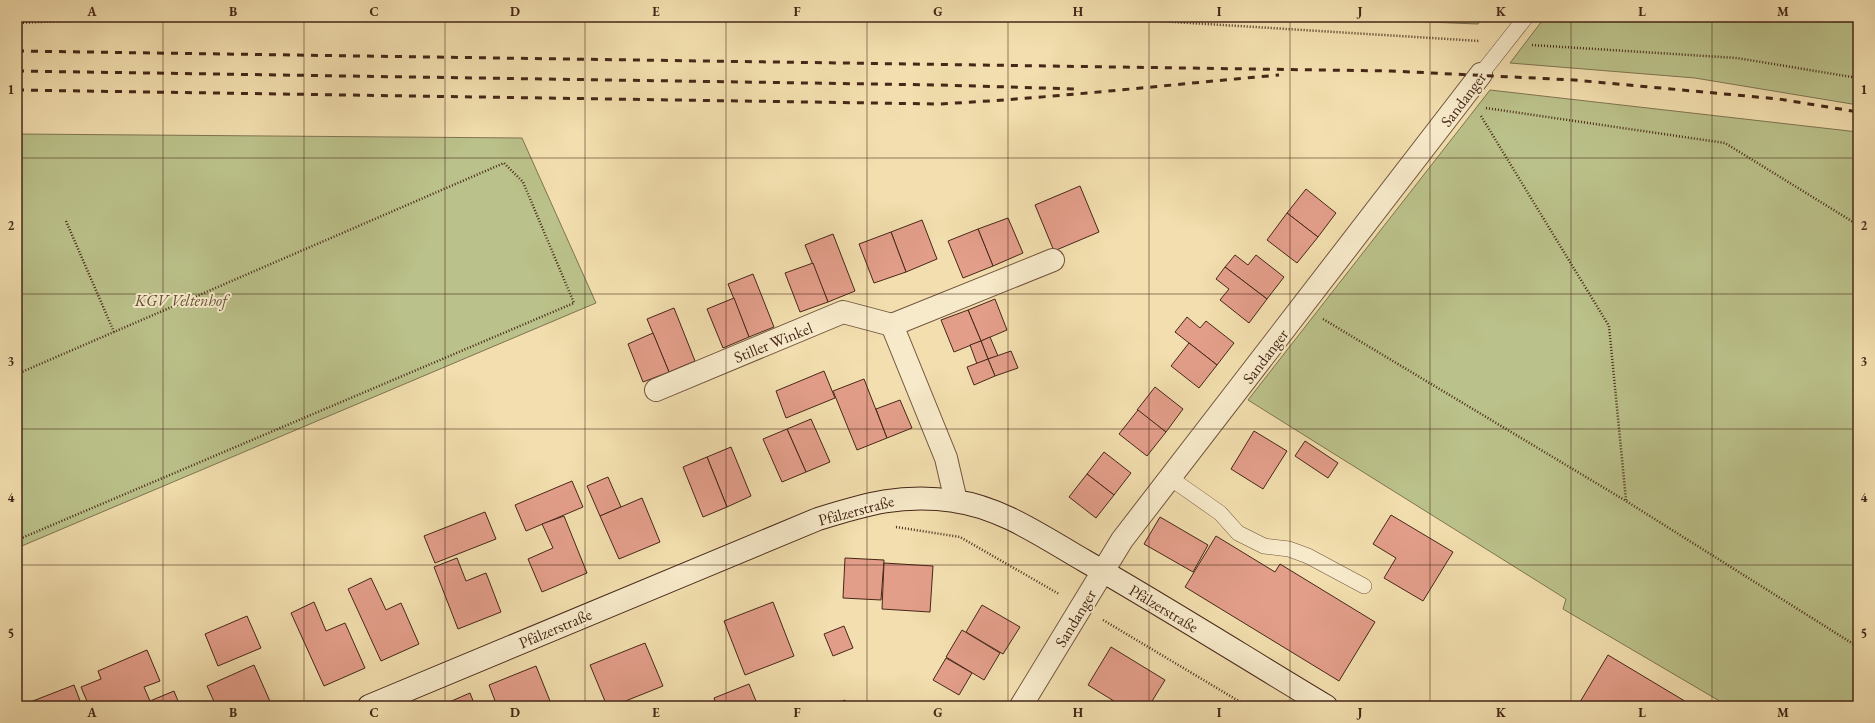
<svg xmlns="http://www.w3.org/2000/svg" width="1875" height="723" viewBox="0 0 1875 723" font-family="'EB Garamond',serif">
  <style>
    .green { fill: #bbc18a; stroke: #807451 }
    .building { fill: #e39e8a; stroke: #462718 }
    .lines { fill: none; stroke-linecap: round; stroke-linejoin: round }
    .lane-casing { stroke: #71553e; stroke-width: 16 }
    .street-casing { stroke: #71553e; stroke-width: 24 }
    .secondary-casing { stroke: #462718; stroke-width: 24 }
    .path { stroke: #462718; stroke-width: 2.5; stroke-dasharray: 1 2; stroke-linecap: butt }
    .lane { stroke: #f7eaca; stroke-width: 15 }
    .street { stroke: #f7eaca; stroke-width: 22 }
    .secondary { stroke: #f7eaca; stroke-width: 22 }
    .rail { stroke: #462718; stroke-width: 3; stroke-dasharray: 7 7; stroke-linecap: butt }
    .grid { fill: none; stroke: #462718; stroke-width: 1; stroke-opacity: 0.55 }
    .labels { text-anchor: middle; stroke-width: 4; stroke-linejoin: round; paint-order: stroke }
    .street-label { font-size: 16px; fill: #462718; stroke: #f7eaca }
    .park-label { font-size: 16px; font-style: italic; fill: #634e34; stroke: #f7eaca }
    .neatline { fill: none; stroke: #462718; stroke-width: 1.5 }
    .grid-label { font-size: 13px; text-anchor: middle; font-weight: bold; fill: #462718 }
  </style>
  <rect width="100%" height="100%" fill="#f2deae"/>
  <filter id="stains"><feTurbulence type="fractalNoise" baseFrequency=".005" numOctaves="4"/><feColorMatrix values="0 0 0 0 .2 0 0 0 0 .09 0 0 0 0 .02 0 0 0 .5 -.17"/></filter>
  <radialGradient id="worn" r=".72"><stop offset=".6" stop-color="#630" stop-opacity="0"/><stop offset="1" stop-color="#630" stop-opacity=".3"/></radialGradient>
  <!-- green -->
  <g class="green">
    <path d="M1303,17H1483L1478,24Z"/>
    <path d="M1545,17H1858V105L1695,78L1510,63Z"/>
    <path d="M1490,90L1858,132V706H1728L1563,609L1566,599L1248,400Z"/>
    <path d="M17,134L522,138L596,303L17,548Z"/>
  </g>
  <!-- building -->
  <g class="building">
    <path d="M1080,186L1099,232L1054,251L1035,205Z"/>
    <path d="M1306,189L1336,213L1318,237L1287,213Z"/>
    <path d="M1287,213L1318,237L1297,263L1267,240Z"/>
    <path d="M1008,218L1023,253L993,266L978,229Z"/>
    <path d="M922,220L937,259L906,272L891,232Z"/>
    <path d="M978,229L993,266L963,278L948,241Z"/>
    <path d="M891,232L906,272L874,283L859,244Z"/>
    <path d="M833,234L855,291L828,302L805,245Z"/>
    <path d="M1235,255L1248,265L1256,255L1284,277L1267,299L1225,267Z"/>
    <path d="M813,263L828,302L800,312L785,273Z"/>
    <path d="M1225,267L1267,299L1249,323L1220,300L1229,289L1216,279Z"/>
    <path d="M753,274L774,327L749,337L728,284Z"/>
    <path d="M734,298L749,337L723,348L707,309Z"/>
    <path d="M995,299L1007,330L981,341L968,310Z"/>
    <path d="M674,308L695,361L669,372L647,319Z"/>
    <path d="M968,310L981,341L954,352L941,320Z"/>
    <path d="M1187,317L1200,328L1206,321L1234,343L1217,365L1175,332Z"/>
    <path d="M653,333L669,372L643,382L628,344Z"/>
    <path d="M990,337L998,356L988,359L981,341Z"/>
    <path d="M981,341L988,359L977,364L970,345Z"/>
    <path d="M1189,343L1217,365L1199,388L1171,366Z"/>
    <path d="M1011,351L1018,368L995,376L988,359Z"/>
    <path d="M988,359L995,376L974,385L967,367Z"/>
    <path d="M824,371L835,398L786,418L776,391Z"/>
    <path d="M864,379L887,438L857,450L833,391Z"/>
    <path d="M1155,387L1183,409L1166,432L1137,410Z"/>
    <path d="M900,400L912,428L887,438L876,409Z"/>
    <path d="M1138,410L1166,432L1147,456L1119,434Z"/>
    <path d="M811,419L830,462L806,472L787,429Z"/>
    <path d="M787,429L806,472L782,482L763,439Z"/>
    <path d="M1254,431L1287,451L1263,489L1231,469Z"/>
    <path d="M1305,441L1338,463L1328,478L1295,456Z"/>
    <path d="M731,447L751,496L727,507L707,457Z"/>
    <path d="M1104,452L1131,473L1114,495L1087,474Z"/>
    <path d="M707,457L727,507L703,517L683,467Z"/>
    <path d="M1087,474L1114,495L1096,518L1069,497Z"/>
    <path d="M608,477L621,507L600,516L587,486Z"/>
    <path d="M572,481L583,507L526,531L515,505Z"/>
    <path d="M642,498L660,542L619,559L600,516Z"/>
    <path d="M485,512L496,539L435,563L424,536Z"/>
    <path d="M1391,515L1453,552L1423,601L1384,578L1396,558L1373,544Z"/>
    <path d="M564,516L587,573L542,592L528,559L553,548L542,524Z"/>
    <path d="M1160,517L1208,545L1193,572L1144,544Z"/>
    <path d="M1216,536L1275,572L1280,564L1375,622L1339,681L1185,587Z"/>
    <path d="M457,558L466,581L486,573L501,612L458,629L434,567Z"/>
    <path d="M845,558L884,560L881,600L843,598Z"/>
    <path d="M884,563L933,566L930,612L882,609Z"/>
    <path d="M371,578L386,610L401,603L419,644L381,661L348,589Z"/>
    <path d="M314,602L326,631L345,623L365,668L324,686L291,613Z"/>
    <path d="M773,602L794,656L745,675L724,621Z"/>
    <path d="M982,605L1020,627L1003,654L966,632Z"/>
    <path d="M247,616L261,648L218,666L205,634Z"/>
    <path d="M844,626L853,648L833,656L824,634Z"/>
    <path d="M962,630L1000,653L984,680L946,657Z"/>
    <path d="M645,643L663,686L613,706H607L590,665Z"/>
    <path d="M1111,647L1165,680L1149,706H1122L1088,685Z"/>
    <path d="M147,650L160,681L144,687L150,701L174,691L180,706H89L81,687L101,679L98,671Z"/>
    <path d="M1608,655L1693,706H1587L1580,702Z"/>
    <path d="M946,658L972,673L959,695L933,680Z"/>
    <path d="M254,665L272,706H216L207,686Z"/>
    <path d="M536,666L550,701L537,706H497L489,685Z"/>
    <path d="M749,684L758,706H717L714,698Z"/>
    <path d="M74,685L82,706H26L25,704Z"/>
    <path d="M470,693L475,706H440Z"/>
    <path d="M845,700L847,706H834L833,705Z"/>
  </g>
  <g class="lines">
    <defs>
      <g id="lane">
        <path d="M1481,74L1526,17"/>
        <path d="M1170,478L1220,513L1238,533L1264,546L1289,549L1308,556L1364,586"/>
      </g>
      <g id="street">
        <path d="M656,390L843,312L892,325"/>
        <path d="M956,501L946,458L892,325L1053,260"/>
        <path d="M1021,706L1122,540L1481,74"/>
      </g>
      <path id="secondary" d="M369,706L818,519C866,504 903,493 954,501C1001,507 1045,538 1085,561C1167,608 1246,658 1326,706"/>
    </defs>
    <!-- lane casing -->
    <use href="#lane" class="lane-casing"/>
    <!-- street casing -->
    <use href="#street" class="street-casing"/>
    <!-- secondary casing -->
    <use href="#secondary" class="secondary-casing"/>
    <!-- path -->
    <g class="path">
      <path d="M1094,17L1480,41"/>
      <path d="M17,23L158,17"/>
      <path d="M1532,45L1737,58L1858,78"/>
      <path d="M1486,108L1725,143L1858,225"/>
      <path d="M1481,116L1609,326L1626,500"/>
      <path d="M66,221L114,332"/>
      <path d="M1323,319L1626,501L1858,647"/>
      <path d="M17,374L504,163L523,182L574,303L17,540"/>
      <path d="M896,527L960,537L1059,594"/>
      <path d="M1103,620L1247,706"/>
    </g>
    <!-- lane -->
    <use href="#lane" class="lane"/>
    <!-- street -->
    <use href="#street" class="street"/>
    <!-- secondary -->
    <use href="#secondary" class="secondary"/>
    <!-- rail -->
    <g class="rail">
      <path d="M17,51L1391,71L1574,80L1779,99L1858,112"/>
      <path d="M17,71L940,85L1077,89"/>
      <path d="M17,90L939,104C1053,98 1166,85 1279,75"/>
    </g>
  </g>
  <!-- grid -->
  <path class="grid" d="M163,17V706M304,17V706M445,17V706M585,17V706M726,17V706M867,17V706M1008,17V706M1149,17V706M1290,17V706M1430,17V706M1571,17V706M1712,17V706M17,158H1858M17,294H1858M17,429H1858M17,565H1858"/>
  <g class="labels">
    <!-- street labels -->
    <g class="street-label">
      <text transform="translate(1463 99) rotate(-53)" y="6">Sandanger</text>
      <text transform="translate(773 342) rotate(-22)" y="6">Stiller Winkel</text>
      <text transform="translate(1265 356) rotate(-53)" y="6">Sandanger</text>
      <text transform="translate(856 510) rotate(-15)" y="6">Pfälzerstraße</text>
      <text transform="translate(1164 608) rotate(31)" y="6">Pfälzerstraße</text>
      <text transform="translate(1075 618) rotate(-59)" y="6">Sandanger</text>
      <text transform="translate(555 628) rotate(-23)" y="6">Pfälzerstraße</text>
    </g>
    <!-- park labels -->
    <g class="park-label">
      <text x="181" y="306">KGV Veltenhof</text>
    </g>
  </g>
  <!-- margin -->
  <rect width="1875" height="723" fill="none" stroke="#f2deae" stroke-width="44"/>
  <rect x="22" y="22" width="1831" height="679" class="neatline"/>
  <g class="grid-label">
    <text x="92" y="16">A</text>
    <text x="233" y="16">B</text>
    <text x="374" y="16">C</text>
    <text x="515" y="16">D</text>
    <text x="656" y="16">E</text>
    <text x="797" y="16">F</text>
    <text x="938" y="16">G</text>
    <text x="1078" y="16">H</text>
    <text x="1219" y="16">I</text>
    <text x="1360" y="16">J</text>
    <text x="1501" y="16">K</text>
    <text x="1642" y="16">L</text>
    <text x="1783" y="16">M</text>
    <text x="11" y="94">1</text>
    <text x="1864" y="94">1</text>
    <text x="11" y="230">2</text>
    <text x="1864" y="230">2</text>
    <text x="11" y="366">3</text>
    <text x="1864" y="366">3</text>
    <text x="11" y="502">4</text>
    <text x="1864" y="502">4</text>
    <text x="11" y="638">5</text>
    <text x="1864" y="638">5</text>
    <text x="92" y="717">A</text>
    <text x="233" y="717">B</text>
    <text x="374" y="717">C</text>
    <text x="515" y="717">D</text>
    <text x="656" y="717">E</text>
    <text x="797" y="717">F</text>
    <text x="938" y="717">G</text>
    <text x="1078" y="717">H</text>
    <text x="1219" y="717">I</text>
    <text x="1360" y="717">J</text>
    <text x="1501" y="717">K</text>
    <text x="1642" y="717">L</text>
    <text x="1783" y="717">M</text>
  </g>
  <rect width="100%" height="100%" filter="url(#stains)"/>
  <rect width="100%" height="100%" fill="url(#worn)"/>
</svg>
